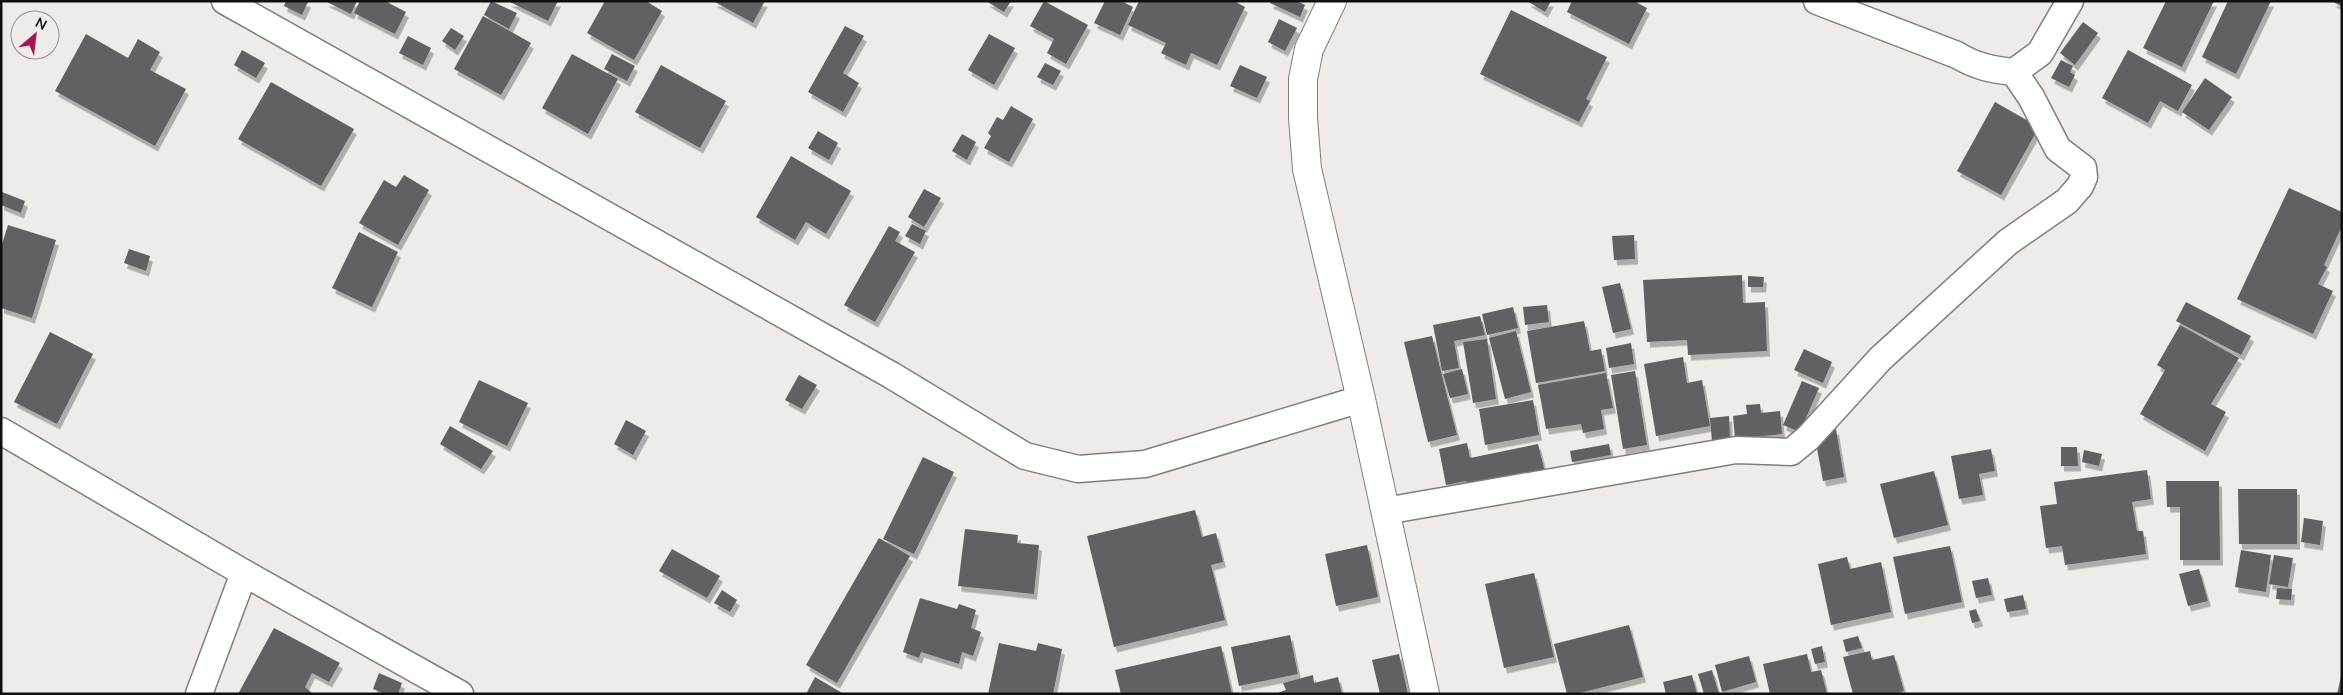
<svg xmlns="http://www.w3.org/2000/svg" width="2343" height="695" viewBox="0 0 2343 695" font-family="'Nunito Sans',sans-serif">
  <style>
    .building { fill: #626163; filter: url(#shadow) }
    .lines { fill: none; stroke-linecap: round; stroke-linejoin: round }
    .street-casing { stroke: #817e7d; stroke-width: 29 }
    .secondary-casing { stroke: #817e7d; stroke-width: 30 }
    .street { stroke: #fff; stroke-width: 26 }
    .secondary { stroke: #fff; stroke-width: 28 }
  </style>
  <defs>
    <filter id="shadow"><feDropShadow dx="3" dy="5.5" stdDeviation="0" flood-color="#0004"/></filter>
  </defs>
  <rect width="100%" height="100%" fill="#eeebe9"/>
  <!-- building -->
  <g class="building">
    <path d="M286,1H307L308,2L302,15L284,6Z"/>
    <path d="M325,1H357L351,14Z"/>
    <path d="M360,1H385L406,12L395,34L354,13Z"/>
    <path d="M491,1L517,13L509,29L484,15Z"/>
    <path d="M508,1H558L548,21Z"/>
    <path d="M605,1H646L662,11L634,60L587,33Z"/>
    <path d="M713,1H765L753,23Z"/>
    <path d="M986,1H1011L1004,12Z"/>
    <path d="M1044,1L1088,25L1066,64L1047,53L1054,39L1030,26Z"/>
    <path d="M1105,1H1121L1133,7L1120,35L1094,23Z"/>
    <path d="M1139,1H1234L1245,7L1217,65L1191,53L1186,65L1161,53L1166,43L1128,25Z"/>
    <path d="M1271,1H1296L1305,5L1300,17L1270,3Z"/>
    <path d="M1527,1H1551L1545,12Z"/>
    <path d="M1572,1H1634L1647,8L1629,44L1567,12Z"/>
    <path d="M2166,1H2214L2182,67L2143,48Z"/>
    <path d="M2228,1H2271L2236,74L2202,57Z"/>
    <path d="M2332,1H2342V7Z"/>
    <path d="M1511,10L1607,57L1586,99L1590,101L1579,122L1480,74Z"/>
    <path d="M483,16L531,43L501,95L454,69Z"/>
    <path d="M1279,19L1297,28L1285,51L1268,42Z"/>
    <path d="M2083,22L2098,33L2075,65L2060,53Z"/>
    <path d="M845,26L864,36L843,73L859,83L843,112L808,92Z"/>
    <path d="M451,28L464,36L455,50L442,41Z"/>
    <path d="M86,34L128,58L138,39L160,52L150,70L186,89L155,146L55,91Z"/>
    <path d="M989,34L1015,48L994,85L968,70Z"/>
    <path d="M408,36L431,48L423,65L399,53Z"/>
    <path d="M242,50L265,63L256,78L234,65Z"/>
    <path d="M2128,50L2192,85L2178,111L2160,101L2148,123L2102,98Z"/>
    <path d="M572,54L618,79L588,134L542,108Z"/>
    <path d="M612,54L635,66L627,81L604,69Z"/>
    <path d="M2061,60L2073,66L2070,72L2075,75L2069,87L2051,78Z"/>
    <path d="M1045,63L1061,71L1053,85L1037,77Z"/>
    <path d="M661,65L726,101L700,148L635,112Z"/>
    <path d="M1240,65L1267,77L1257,98L1230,86Z"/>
    <path d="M2205,78L2232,97L2209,130L2182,112Z"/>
    <path d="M271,82L354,129L321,186L238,139Z"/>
    <path d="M1995,102L2039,127L2001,195L1957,171Z"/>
    <path d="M1011,106L1033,119L1009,162L984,148L991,136L988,133L997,117L1003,120Z"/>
    <path d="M818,131L838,143L829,160L808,148Z"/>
    <path d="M962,134L976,142L967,160L952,151Z"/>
    <path d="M791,156L851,191L826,234L806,222L795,240L756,217Z"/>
    <path d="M404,175L429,190L398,245L359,223L384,180L396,187Z"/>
    <path d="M2289,188L2342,212V226L2324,265L2327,267L2318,284L2333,291L2313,334L2237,299Z"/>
    <path d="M924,189L941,198L924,227L908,217Z"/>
    <path d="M2,192L25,201L21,213L1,205Z"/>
    <path d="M912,224L926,231L920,244L905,236Z"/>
    <path d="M8,225L56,240L32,318L1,308V247Z"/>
    <path d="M889,226L900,232L895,241L915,252L875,322L844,305Z"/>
    <path d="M359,232L398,252L372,307L332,288Z"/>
    <path d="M1634,235L1635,259L1614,260L1612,236Z"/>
    <path d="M129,249L150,256L146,271L124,263Z"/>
    <path d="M1742,275L1743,303L1765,302L1767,351L1688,355L1687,340L1647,342L1643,280Z"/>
    <path d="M1748,276L1764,277L1763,287H1748Z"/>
    <path d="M1620,283L1631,329L1613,333L1602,287Z"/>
    <path d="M2186,302L2251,336L2241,355L2176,321Z"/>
    <path d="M1547,305L1549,322L1525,325L1523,307Z"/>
    <path d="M1513,307L1518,328L1487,335L1482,314Z"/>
    <path d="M1480,316L1485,335L1454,341L1459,368L1442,371L1433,325Z"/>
    <path d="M1584,321L1590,351L1601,349L1605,371L1536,383L1527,331Z"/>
    <path d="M2180,325L2239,358L2211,404L2226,412L2205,451L2140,414L2165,370L2157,365Z"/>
    <path d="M1516,331L1531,392L1505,399L1489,338Z"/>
    <path d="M50,332L93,354L57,424L14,402Z"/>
    <path d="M1432,336L1457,435L1428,442L1404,342Z"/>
    <path d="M1487,339L1496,399L1473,403L1463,342Z"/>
    <path d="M1631,343L1634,364L1609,368L1606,348Z"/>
    <path d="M1804,349L1832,362L1823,383L1794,370Z"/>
    <path d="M1683,357L1687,383L1702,380L1710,426L1656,436L1644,364Z"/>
    <path d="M1462,369L1468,394L1450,398L1443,374Z"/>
    <path d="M1635,371L1647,445L1623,449L1611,375Z"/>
    <path d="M1606,373L1613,408L1601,410L1604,429L1583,433L1581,424L1546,429L1538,385Z"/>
    <path d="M799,375L817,385L802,409L785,400Z"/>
    <path d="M479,380L528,403L507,446L459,422Z"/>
    <path d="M1802,381L1819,388L1800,432L1783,425Z"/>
    <path d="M1533,400L1539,435L1485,445L1479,409Z"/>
    <path d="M1760,404L1761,413L1780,411L1782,434L1735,439L1733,416L1747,414L1746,405Z"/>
    <path d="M1729,416L1730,440L1712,442L1710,418Z"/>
    <path d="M626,420L646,431L633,455L614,444Z"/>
    <path d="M450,426L493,451L481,469L440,444Z"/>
    <path d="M1836,429L1844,477L1823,481L1814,432Z"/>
    <path d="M1467,443L1470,458L1538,444L1545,472L1468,488L1466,481L1446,485L1439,449Z"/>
    <path d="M1609,444L1611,455L1572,462L1570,451Z"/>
    <path d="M2061,447H2077L2078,466H2061Z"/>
    <path d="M1991,449L1995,471L1979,474L1983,495L1959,499L1951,456Z"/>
    <path d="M2084,450L2102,454L2099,466L2082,462Z"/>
    <path d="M923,457L954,472L914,554L883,539Z"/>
    <path d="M2147,470L2151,499L2132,502L2137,531H2143L2146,554L2065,565L2062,546L2046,548L2040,506L2057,504L2054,482Z"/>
    <path d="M1934,471L1948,525L1894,538L1880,484Z"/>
    <path d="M2166,481H2219L2220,560H2180V507H2167Z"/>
    <path d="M2238,489H2297V544H2239Z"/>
    <path d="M1195,510L1202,537L1216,533L1223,562L1211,565L1225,620L1114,647L1087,536Z"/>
    <path d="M2304,518L2323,521L2320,545L2301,542Z"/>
    <path d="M965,529L1018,535L1017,543L1039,545L1034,594L958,586Z"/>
    <path d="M879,538L910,556L837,683L806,665Z"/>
    <path d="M1367,545L1378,597L1336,606L1325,554Z"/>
    <path d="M1950,546L1962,602L1905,614L1893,557Z"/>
    <path d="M672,549L720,576L707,598L659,571Z"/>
    <path d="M2241,550L2271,555L2266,592L2235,587Z"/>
    <path d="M2274,555L2293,558L2288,587L2269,584Z"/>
    <path d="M1847,557L1850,569L1881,562L1891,612L1831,625L1818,564Z"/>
    <path d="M2199,569L2208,601L2188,606L2179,574Z"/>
    <path d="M1534,573L1554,657L1504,668L1485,584Z"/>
    <path d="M1988,578L1992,595L1976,598L1972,581Z"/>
    <path d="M2277,588L2292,589L2291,600L2276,599Z"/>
    <path d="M722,590L737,600L730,612L714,603Z"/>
    <path d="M2023,595L2026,609L2007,612L2004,599Z"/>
    <path d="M920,598L957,609L959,604L976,610L971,628L981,632L973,656L962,652L959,664L921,652L919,658L903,652Z"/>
    <path d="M1976,609L1980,621L1972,623L1969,611Z"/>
    <path d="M1629,625L1643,677L1576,694H1567L1554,644Z"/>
    <path d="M274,628L340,663L329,682L312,673L305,687L313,694H238Z"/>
    <path d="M1290,635L1298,674L1239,686L1231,647Z"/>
    <path d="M1858,636L1862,648L1846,652L1843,640Z"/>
    <path d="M999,643L1036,651L1038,643L1062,649L1053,694H988Z"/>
    <path d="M1221,646L1232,694H1121L1115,670Z"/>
    <path d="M1822,646L1825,662L1815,664L1811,649Z"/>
    <path d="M1870,651L1872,660L1894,655L1904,691L1895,694H1853L1843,657Z"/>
    <path d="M1399,654L1408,694H1380L1372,660Z"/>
    <path d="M1807,654L1811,672L1821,670L1827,694H1770L1763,664Z"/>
    <path d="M1749,656L1756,682L1722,692L1715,665Z"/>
    <path d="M1712,670L1719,694H1704L1698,674Z"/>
    <path d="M379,673L402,683L398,694H385L373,689Z"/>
    <path d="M1313,675L1314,683L1338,677L1342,694H1275L1286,690L1283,683Z"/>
    <path d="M1692,675L1697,694H1666L1663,682Z"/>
    <path d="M815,677L844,694H806Z"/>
    <path d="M2341,677L2342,694H2337Z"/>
  </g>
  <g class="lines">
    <defs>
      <g id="street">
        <path d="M225,1L891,375L1025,456L1078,469L1145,464L1361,399"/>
        <path d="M1817,1L1957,55C1975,66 1992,70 2014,72L2040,53L2070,1"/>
        <path d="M1,431L244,573L460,694"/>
        <path d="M1385,511L1736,450L1791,452L1808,438L1880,359L2008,242L2067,201L2080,186L2084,177L2083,168L2058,149L2031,97L2014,72"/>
        <path d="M199,694L244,573"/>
      </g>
      <path id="secondary" d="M1332,1L1309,49L1303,79V118L1307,169L1361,399L1425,694"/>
    </defs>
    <!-- street casing -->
    <use href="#street" class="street-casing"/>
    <!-- secondary casing -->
    <use href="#secondary" class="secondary-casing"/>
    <!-- street -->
    <use href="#street" class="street"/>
    <!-- secondary -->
    <use href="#secondary" class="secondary"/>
  </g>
  <!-- border -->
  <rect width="2343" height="695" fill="none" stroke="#100f0e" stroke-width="5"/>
  <!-- north arrow -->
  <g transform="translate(35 35) rotate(28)"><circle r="24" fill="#eeebe9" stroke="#959391"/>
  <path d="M0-4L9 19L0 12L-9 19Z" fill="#a91750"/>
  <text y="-8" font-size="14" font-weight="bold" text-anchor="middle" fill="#100f0e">N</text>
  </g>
</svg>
